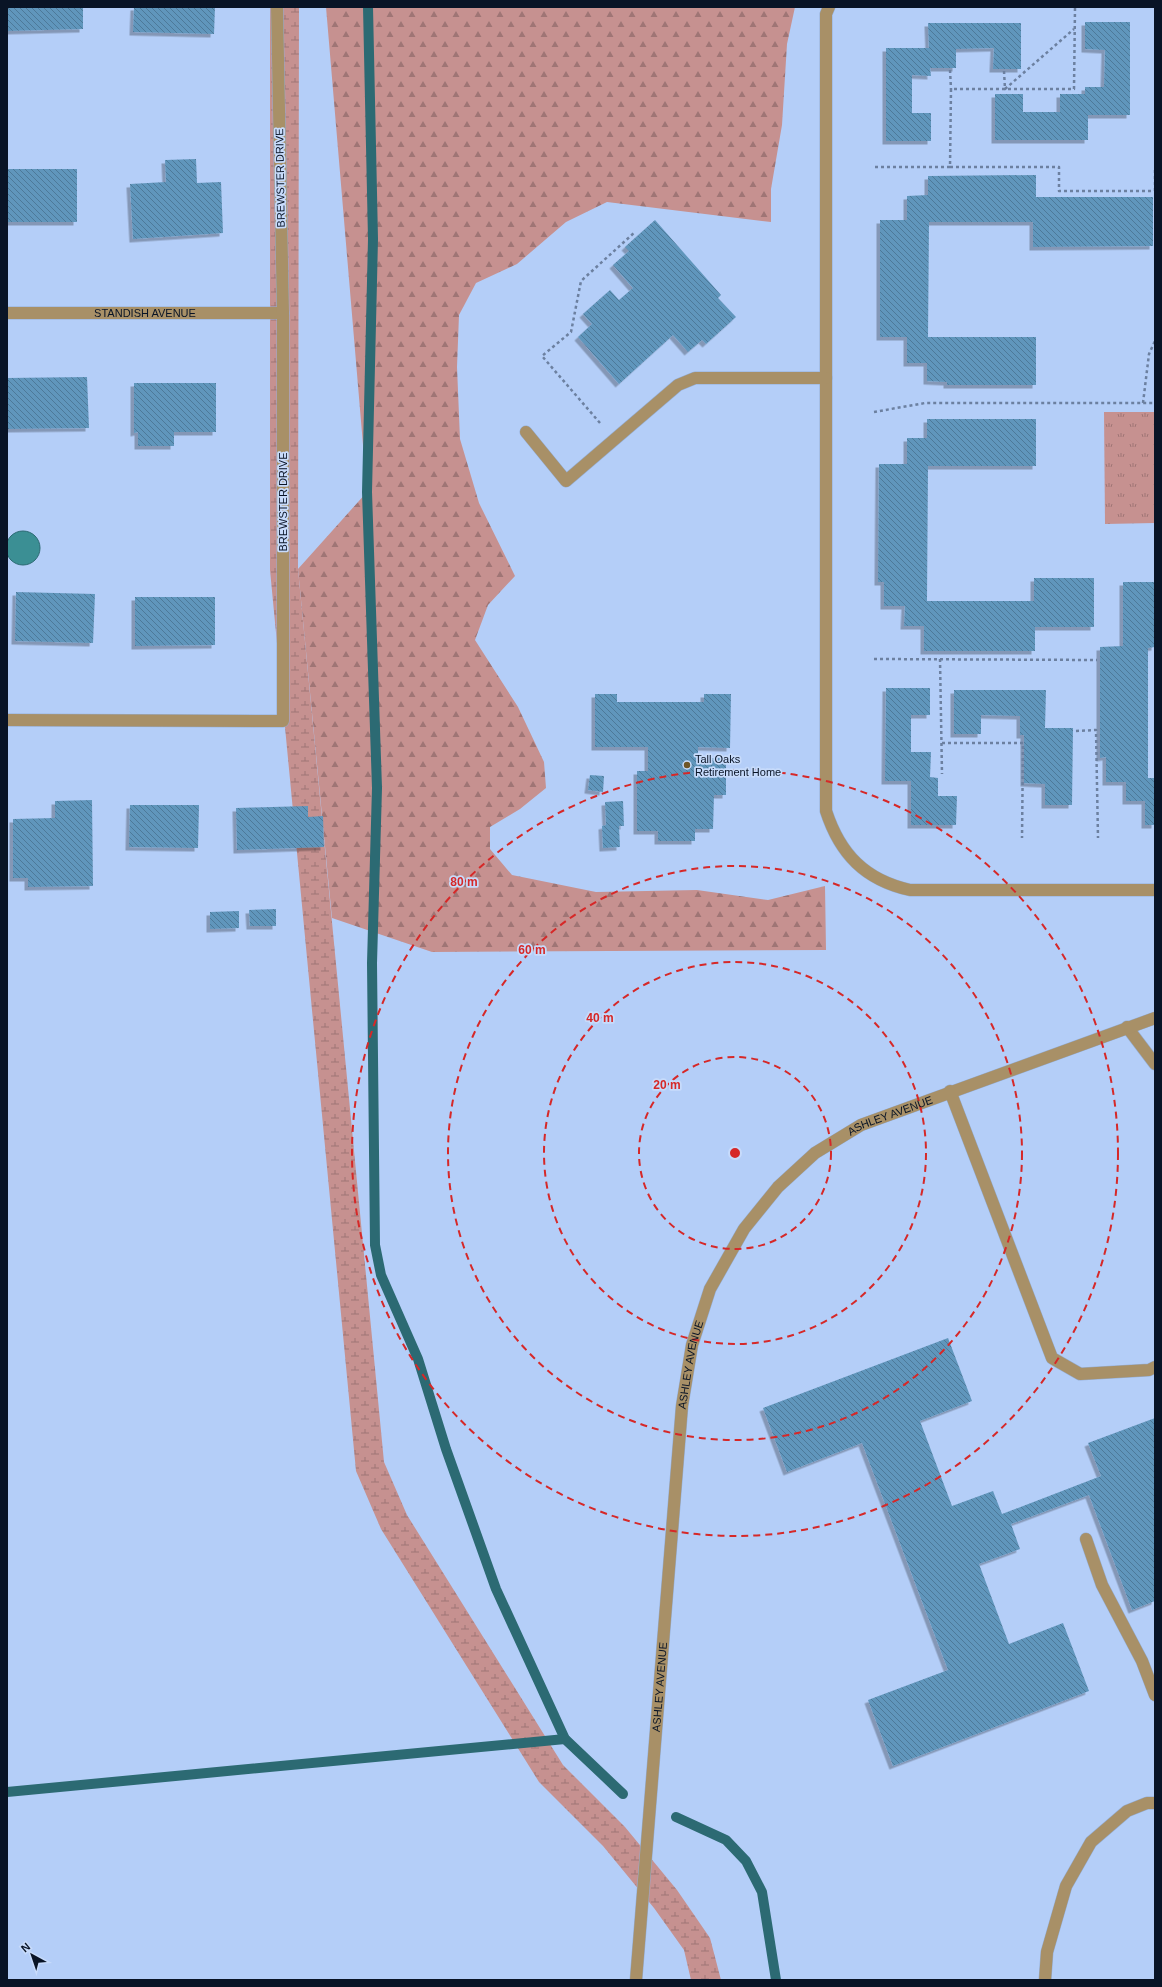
<svg xmlns="http://www.w3.org/2000/svg" width="1162" height="1987" viewBox="0 0 1162 1987" font-family="Arial,sans-serif">
  <style>
    .grass { fill: url(#grass-tufts) }
    .forest { fill: url(#forest-firs) }
    .wetland { fill: url(#wetland-marsh) }
    .water { fill: #3b8f94; stroke: #2c6a73 }
    .lines { fill: none; stroke-linecap: round; stroke-linejoin: round }
    .stream { stroke: #2c6a73; stroke-width: 10 }
    .building { fill: url(#building-back-hatch); filter: url(#shadow) }
    .lane-casing { stroke: #95add2; stroke-width: 13 }
    .street-casing { stroke: #95add2; stroke-width: 13 }
    .path { stroke: #6c80a0; stroke-width: 2.5; stroke-dasharray: 3 3; stroke-linecap: butt }
    .lane { stroke: #a89067; stroke-width: 12 }
    .street { stroke: #a89067; stroke-width: 12 }
    .ring { fill: none; stroke: #d62828; stroke-width: 2; stroke-dasharray: 7 5 }
    .poi-dot { fill: #6f5627; stroke: #c7dbfb; stroke-width: 1.5 }
    .labels { text-anchor: middle; stroke-width: 3.5; stroke-linejoin: round; paint-order: stroke }
    .street-label { font-size: 11px; fill: #091426; stroke: #c7dbfb }
    .poi-label { font-size: 11px; fill: #091426; stroke: #c7dbfb; text-anchor: start }
    .centre { fill: #d62828; stroke: #c7dbfb; stroke-width: 2 }
    .ring-label { font-size: 12px; text-anchor: middle; font-weight: bold; fill: #d62828; stroke: #c7dbfb; stroke-width: 3.5; stroke-linejoin: round; paint-order: stroke }
  </style>
  <defs>
    <pattern id="grass-tufts" width="24" height="20" patternUnits="userSpaceOnUse"><rect width="24" height="20" fill="#c69190"/><path d="M3 7l-1-3M5 7V3M7 7l1-3M15 17l-1-3M17 17v-4M19 17l1-3" fill="none" stroke="#9f7575"/></pattern>
    <pattern id="forest-firs" width="22" height="20" patternUnits="userSpaceOnUse"><rect width="22" height="20" fill="#c69190"/><path d="M5 1l3.5 6h-7zM16 11l3.5 6h-7z" fill="#9f7575"/></pattern>
    <pattern id="wetland-marsh" width="20" height="14" patternUnits="userSpaceOnUse"><rect width="20" height="14" fill="#c69190"/><path d="M1 5h8M5 5V1M11 12h8M15 12V8" fill="none" stroke="#9f7575"/></pattern>
    <pattern id="building-back-hatch" width="6" height="6" patternUnits="userSpaceOnUse"><rect width="6" height="6" fill="#6196bc"/><path d="M-1 5l2 2M0 0l6 6M5-1l2 2" fill="none" stroke="#4e7999"/></pattern>
    <filter id="shadow"><feDropShadow dx="-3.5" dy="3.5" stdDeviation="0" flood-color="#0004"/></filter>
  </defs>
  <rect width="100%" height="100%" fill="#b4cef8"/>
  <!-- grass -->
  <path class="grass" d="M1104,412H1155V523L1105,524Z"/>
  <!-- forest -->
  <path class="forest" d="M326,7H795L787,44L782,125L771,189V222L607,202L566,222L517,264L476,283L459,315L457,367L460,439L479,503L515,576L488,605L475,640L518,707L544,762L546,788L520,809L490,827V849L512,875L596,892L697,890L768,900L825,886L826,950L432,952L332,918L298,569L367,492Z"/>
  <!-- wetland -->
  <path class="wetland" d="M270,7H299L298,569L384,1462L407,1515L563,1765L625,1827L677,1890L710,1938L721,1980H691L684,1950L654,1908L603,1846L539,1782L381,1529L356,1471L270,570Z"/>
  <!-- water -->
  <circle class="water" cx="23" cy="548" r="17"/>
  <g class="lines">
    <!-- stream -->
    <g class="stream">
      <path d="M368,7L373,239L367,492L377,788L372,963L375,1245L381,1275L418,1359L446,1449L496,1589L565,1739L623,1794"/>
      <path d="M7,1792L565,1739"/>
      <path d="M676,1817L726,1840L746,1861L762,1892L776,1980"/>
    </g>
  </g>
  <!-- building -->
  <g class="building">
    <path d="M7,7H83V29L7,31Z"/>
    <path d="M134,7H215L214,34L133,32Z"/>
    <path d="M1085,22H1130V115H1088V140H995V94H1023V112H1060V94H1085V87H1104L1105,50L1085,49Z"/>
    <path d="M928,23H1021V69H993L994,48L956,49V68H930L931,76L912,75V113H931V141H886V48H929Z"/>
    <path d="M196,159L197,183L221,182L223,233L133,239L130,184L166,182L165,160Z"/>
    <rect x="7" y="169" width="70" height="53"/>
    <path d="M1036,175V197H1153V246L1033,247V222H929L928,337H1036V385H947V382L927,381V363H907V337H880V220H907V196L928,195V176Z"/>
    <path d="M655,220L721,295L718,298L736,317L706,344L702,340L688,352L673,335L619,384L578,337L592,324L583,314L610,290L619,300L633,288L613,265L629,251L625,247Z"/>
    <path d="M87,377L89,428L7,429V378Z"/>
    <path d="M134,383H216V432H174V446H138V432L134,433Z"/>
    <path d="M927,419H1036V466H928L927,601H1034V578H1094V627H1035V651H924V626H904L905,606H884V582H878L879,464H907V438H927Z"/>
    <path d="M1123,582H1155V647L1148,648V778H1155V825H1145V801H1126V782H1106V757L1100,758V647L1123,646Z"/>
    <path d="M16,592L95,594L93,643L15,641Z"/>
    <path d="M135,597H215V645L135,646Z"/>
    <path d="M886,688H930V715H911V752H931L930,777L938,778V796H957L956,825H911V781H885Z"/>
    <path d="M954,690H1046L1045,728H1073L1072,805H1045V784L1024,783V735H1020V716L981,715V734H954Z"/>
    <path d="M595,694H617V702H704V694H731L730,748L698,747V758H726V795H714L713,829H695V841H658V831H637V771H648V747H595Z"/>
    <path d="M590,775L604,776L603,792L588,790Z"/>
    <path d="M92,800L93,886L28,887V878H13V819L55,818V801Z"/>
    <path d="M623,801L624,826H619L620,847L603,848L602,826L606,825L605,802Z"/>
    <path d="M130,805H199L198,848L129,847Z"/>
    <path d="M308,806V817L323,816L324,847L237,850L236,808Z"/>
    <path d="M276,909V926H250L249,910Z"/>
    <path d="M239,911V928L210,929V912Z"/>
    <path d="M948,1338L972,1401L920,1421L952,1506L993,1491L1002,1514L1101,1476L1088,1443L1155,1418V1601L1132,1610L1089,1495L1011,1524L1020,1549L979,1564L1009,1644L1063,1623L1089,1691L893,1766L868,1700L948,1670L862,1443L787,1472L763,1408Z"/>
  </g>
  <g class="lines">
    <defs>
      <g id="lane">
        <path d="M829,7L826,14V811C840,854 865,880 910,890H1155"/>
        <path d="M526,432L566,481L678,385L695,378H826"/>
        <path d="M1127,1027L1155,1064"/>
        <path d="M950,1091L1052,1358L1080,1374L1149,1370L1155,1367"/>
        <path d="M1086,1539L1102,1585L1142,1661L1155,1695"/>
        <path id="s1" d="M636,1980L682,1406L692,1345L710,1289L744,1229L778,1187L815,1153L861,1125L1155,1018"/>
        <path d="M1045,1980L1047,1952L1066,1886L1091,1842L1127,1811L1147,1803H1155"/>
      </g>
      <g id="street">
        <path id="s2" d="M7,313H283"/>
        <path d="M7,720L283,721V313L277,7"/>
      </g>
    </defs>
    <!-- lane casing -->
    <use href="#lane" class="lane-casing"/>
    <!-- street casing -->
    <use href="#street" class="street-casing"/>
    <!-- path -->
    <g class="path">
      <path d="M950,70L951,89"/>
      <path d="M1004,71L1005,89L1074,29"/>
      <path d="M875,167H950L951,89H1074L1075,8"/>
      <path d="M950,167H1059V191H1155"/>
      <path d="M1155,191V167"/>
      <path d="M1143,403L1149,354L1155,341"/>
      <path d="M874,412L925,403H1155"/>
      <path d="M600,423L542,356L571,332L581,281L635,232"/>
      <path d="M874,659L1097,660"/>
      <path d="M940,659L942,774"/>
      <path d="M1076,731L1096,730L1098,838"/>
      <path d="M942,743H1023L1022,838"/>
    </g>
    <!-- lane -->
    <use href="#lane" class="lane"/>
    <!-- street -->
    <use href="#street" class="street"/>
  </g>
  <!-- distance rings -->
  <g class="ring">
    <circle cx="735" cy="1153" r="96"/>
    <circle cx="735" cy="1153" r="191"/>
    <circle cx="735" cy="1153" r="287"/>
    <circle cx="735" cy="1153" r="383"/>
  </g>
  <!-- markers -->
  <circle class="poi-dot" cx="687" cy="765" r="4"/>
  <g class="labels">
    <!-- street labels -->
    <g class="street-label">
      <text transform="translate(280 178) rotate(-91)" y="4">BREWSTER DRIVE</text>
      <text dy="4" stroke="none"><textPath href="#s2" startOffset="138">STANDISH AVENUE</textPath></text>
      <text transform="translate(283 502) rotate(-90)" y="4">BREWSTER DRIVE</text>
      <text dy="4" stroke="none"><textPath href="#s1" startOffset="954">ASHLEY AVENUE</textPath></text>
      <text dy="4" stroke="none"><textPath href="#s1" startOffset="618">ASHLEY AVENUE</textPath></text>
      <text dy="4" stroke="none"><textPath href="#s1" startOffset="294">ASHLEY AVENUE</textPath></text>
    </g>
    <!-- poi labels -->
    <g class="poi-label">
      <text x="695" y="763">Tall Oaks<tspan x="695" dy="13">Retirement Home</tspan></text>
    </g>
  </g>
  <circle cx="735" cy="1153" r="6" class="centre"/>
  <g class="ring-label">
    <text x="464" y="886">80 m</text>
    <text x="532" y="954">60 m</text>
    <text x="600" y="1022">40 m</text>
    <text x="667" y="1089">20 m</text>
  </g>
  <!-- border -->
  <rect width="1162" height="1987" fill="none" stroke="#091426" stroke-width="16"/>
  <!-- north arrow -->
  <g transform="translate(32 1955) rotate(320)" stroke="#c7dbfb" stroke-width="3" paint-order="stroke">
  <path d="M0-3L7 15L0 10L-7 15Z" fill="#091426"/>
  <text y="-6" font-size="11" font-weight="bold" text-anchor="middle" fill="#091426">N</text>
  </g>
</svg>
